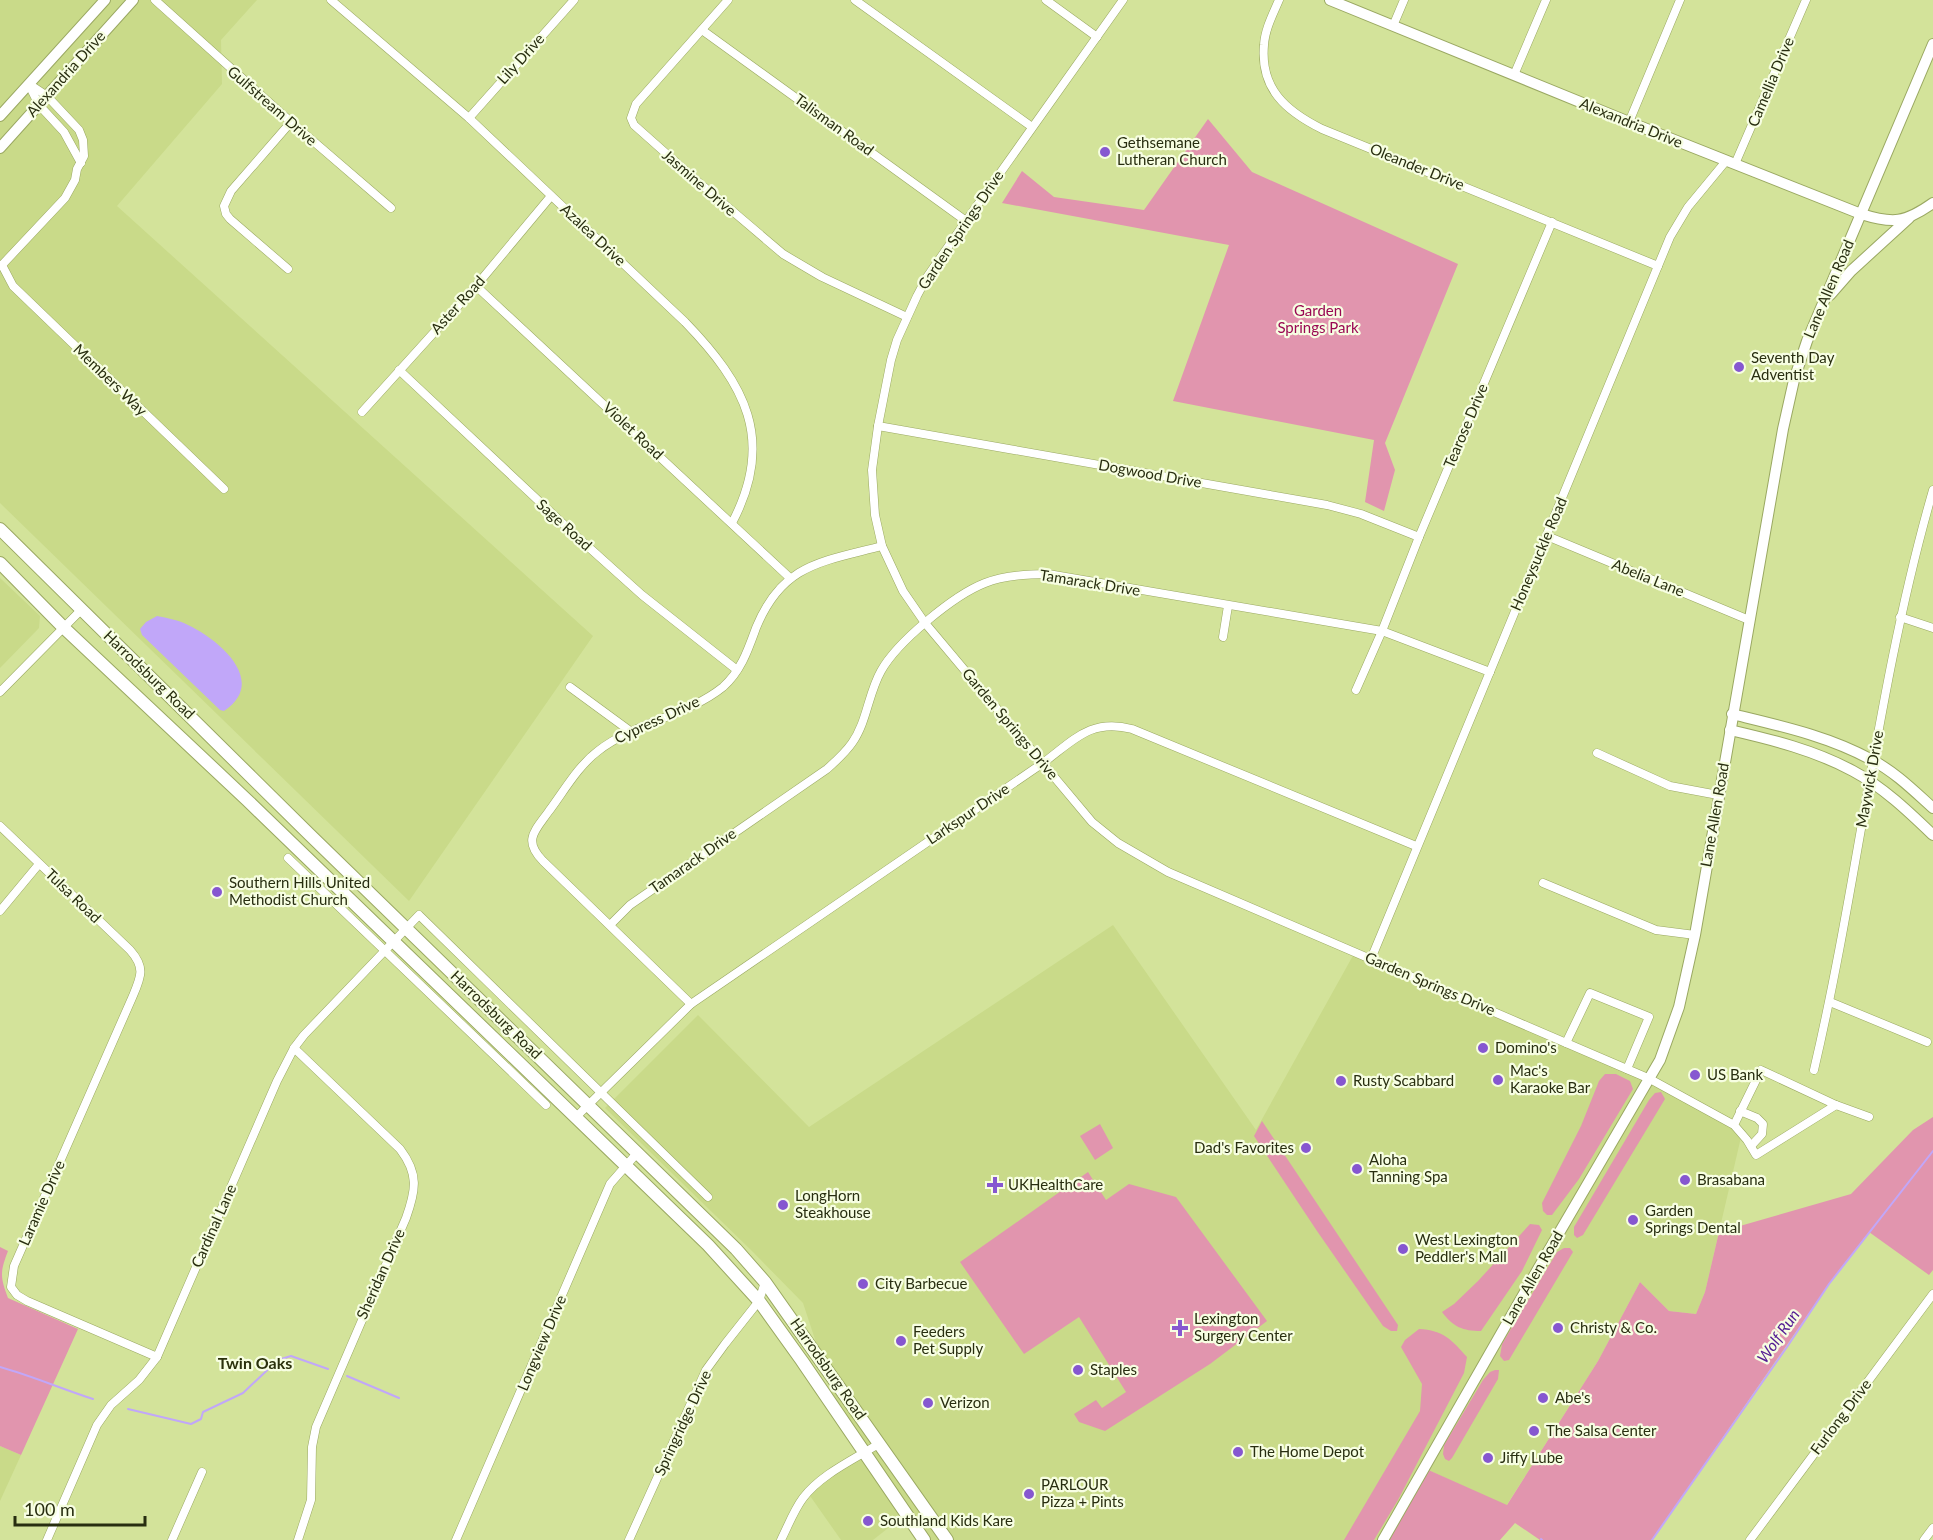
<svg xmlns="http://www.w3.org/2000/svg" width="1933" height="1540" viewBox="0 0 1933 1540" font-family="Lato,sans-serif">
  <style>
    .built { fill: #c9da89 }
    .green { fill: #e195ae }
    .water { fill: #c1a7f9 }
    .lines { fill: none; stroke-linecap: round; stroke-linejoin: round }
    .stream { stroke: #c1a7f9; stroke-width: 2 }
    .street-casing { stroke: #9aa862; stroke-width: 9 }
    .secondary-casing { stroke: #9aa862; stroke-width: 12 }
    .primary-casing { stroke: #9aa862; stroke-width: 14 }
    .street { stroke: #fff; stroke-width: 8 }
    .secondary { stroke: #fff; stroke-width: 10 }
    .primary { stroke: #fff; stroke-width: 12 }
    .poi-dot { fill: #8657d0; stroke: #f7fee2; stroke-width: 2 }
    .labels { text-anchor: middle; stroke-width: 4.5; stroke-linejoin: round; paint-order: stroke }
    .street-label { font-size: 15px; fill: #282e10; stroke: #f7fee2 }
    .poi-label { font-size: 15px; fill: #282e10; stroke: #f7fee2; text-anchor: start }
    .park-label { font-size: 15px; fill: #990853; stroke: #f7fee2 }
    .water-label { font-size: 16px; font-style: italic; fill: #531c93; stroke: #f7fee2 }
    .neighbourhood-label { font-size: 16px; font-weight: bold; fill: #2b310c; stroke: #f7fee2 }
  </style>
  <rect width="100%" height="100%" fill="#d3e39a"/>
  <!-- built -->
  <g class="built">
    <path d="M0,0H257L221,40L222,84L117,206L593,636L409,901L0,503Z"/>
    <path d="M0,578L40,616L39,628L0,668Z"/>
    <path d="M1113,925L1256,1130L1355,952L1650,1079L1742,1133L1705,1292L1696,1314L1669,1311L1640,1282L1598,1361L1506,1506L1424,1468L1383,1540H923L906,1514L873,1540H841L808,1493L864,1453L842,1421L803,1303L753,1252L605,1108L698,1015L809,1127Z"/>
    <path d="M0,1446L21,1455L0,1501Z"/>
  </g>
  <!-- green -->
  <g class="green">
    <path d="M1208,119L1252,172L1458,264L1385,443L1395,470L1384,511L1365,502L1374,440L1173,401L1229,245L1002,203L1022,171L1054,197L1144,210Z"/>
    <path d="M1605,1074H1616L1630,1081L1633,1089L1579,1179L1552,1215H1547L1543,1211L1542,1203L1581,1126L1599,1081Z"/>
    <path d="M1661,1092L1665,1099L1583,1235L1577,1238L1574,1235V1227L1649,1100L1655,1093Z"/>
    <path d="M1933,1117V1270L1929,1275L1869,1232L1829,1284L1652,1540H1540L1515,1523L1500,1540H1383L1424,1468L1507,1505L1598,1361L1640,1282L1669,1311L1696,1314L1705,1292L1719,1232L1851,1194L1913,1130Z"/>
    <path d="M1262,1121L1398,1325L1397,1331H1391L1383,1326L1317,1231L1254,1136Z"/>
    <path d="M1100,1124L1113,1148L1095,1160L1080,1136Z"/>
    <path d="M1088,1172L1106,1200L1129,1184L1176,1197L1267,1321L1210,1364L1105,1431L1079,1422L1074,1414L1096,1400L1102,1408L1126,1392L1079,1317L1024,1354L960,1262Z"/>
    <path d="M1530,1224L1539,1225L1542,1230L1522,1271L1481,1331C1463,1331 1453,1327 1442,1312L1454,1304L1478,1281Z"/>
    <path d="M0,1247L8,1251C0,1272 0,1277 8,1298L78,1329L21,1455L0,1446Z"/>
    <path d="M1564,1248H1570L1573,1252L1509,1360L1504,1361L1500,1356L1502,1344L1557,1252Z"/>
    <path d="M1419,1329C1443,1330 1452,1340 1467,1357L1464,1373L1398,1500L1374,1540H1344L1420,1411L1422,1384L1401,1347L1405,1340Z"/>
    <path d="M1495,1370H1499L1498,1379L1452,1458L1449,1461L1445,1459L1443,1454L1444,1445L1483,1380L1490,1372Z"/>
  </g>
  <!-- water -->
  <path class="water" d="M157,616C167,618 179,620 188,625C218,639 269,681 224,711L220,710L142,635L140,629L146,622Z"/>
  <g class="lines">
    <!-- stream -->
    <g class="stream">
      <path d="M0,1367C32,1376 62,1389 93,1399"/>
      <path d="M347,1376L399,1398"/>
      <path d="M128,1409L191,1424L201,1419L203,1412L243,1393L278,1360L291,1356L328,1369"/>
      <path d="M1541,1539L1542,1540"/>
      <path d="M1652,1540L1789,1344L1829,1284L1933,1151"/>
    </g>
    <defs>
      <g id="street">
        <path d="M155,0L291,122L391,208"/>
        <path d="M331,0L469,118L685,322C745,384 776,440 732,523"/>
        <path d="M728,0L636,104L631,118L634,125L696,180L783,254L822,277L907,317"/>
        <path d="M855,0L1032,127"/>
        <path d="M1046,0L1097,37"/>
        <path d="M1123,0L966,221L927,277L917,296L897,340L891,360L878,426L872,470L875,515L882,546L903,591L925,623L1092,822L1118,843L1168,872L1650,1079L1734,1125L1747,1140L1756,1155L1836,1105L1761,1070L1734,1125"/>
        <path d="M1279,0C1273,14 1265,29 1264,45C1260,89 1286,111 1322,129L1658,266"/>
        <path d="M1393,26L1404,0"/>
        <path d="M702,30L966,221"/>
        <path d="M1514,75L1546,0"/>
        <path d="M29,84L47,96L79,130L83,140L84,156L77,169L75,180L65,198L2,265L13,286L224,489"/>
        <path d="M29,85L39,105L64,132L81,163"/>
        <path d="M469,118L574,0"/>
        <path d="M1629,122L1680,0"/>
        <path d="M1735,164L1806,0"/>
        <path d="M288,269L230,219L226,214L224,206L231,191L291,122"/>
        <path d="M476,286L790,578"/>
        <path d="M399,370L574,534L642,595L737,670"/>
        <path d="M362,412L476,286L551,196"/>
        <path d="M878,426L1327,505L1361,514L1419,537"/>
        <path d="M1547,536L1749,620"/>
        <path d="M1900,617L1933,628"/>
        <path d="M1223,637L1228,606"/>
        <path d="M570,687L630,731"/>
        <path d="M1356,690L1382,631L1419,537L1552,222"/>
        <path d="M0,692L82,609"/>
        <path d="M1597,753L1670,786L1718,795"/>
        <path d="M0,826L130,950C146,968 141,977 132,998L14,1266L11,1287L17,1295L27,1301L157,1357"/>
        <path d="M288,858L546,1105"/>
        <path d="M1543,883L1656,930L1695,935"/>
        <path d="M0,911L39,864"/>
        <path d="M610,925L630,905L827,769C836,761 845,753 852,743C867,722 868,694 881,671C897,642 954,595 985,583C1005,575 1027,574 1048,574L1382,631L1490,672"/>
        <path d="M1371,959L1670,237L1688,207L1726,161"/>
        <path d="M1830,1002L1927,1042"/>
        <path d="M691,1004L543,861C523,840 534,832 549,811C564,791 578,766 598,751C635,722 687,716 723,687C741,671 748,650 756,628C782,564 821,562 882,546"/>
        <path d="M1566,1043L1590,993L1649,1017L1627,1069"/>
        <path d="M294,1048L400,1149C419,1174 416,1190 406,1218L316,1427L312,1447L311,1500L298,1540"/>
        <path d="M1814,1070C1859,878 1878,680 1933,490"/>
        <path d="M1836,1105L1869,1117"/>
        <path d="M1740,1111L1757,1118L1763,1124L1762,1134L1751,1146"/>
        <path d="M575,1118L691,1004L1043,763C1074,740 1091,718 1132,729L1416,846"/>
        <path d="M47,1540L97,1425L111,1405L139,1380L157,1357L277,1081L294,1048L304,1035L419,915L708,1197"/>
        <path d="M172,1540L202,1472"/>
        <path d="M456,1540L610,1184L638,1152"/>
        <path d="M629,1540L706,1370L725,1344L759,1301L765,1282"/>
        <path d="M781,1540C788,1526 794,1510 803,1498C821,1474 855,1459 880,1443"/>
        <path d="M1750,1540L1933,1294"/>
        <path d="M1924,1540L1933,1528"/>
      </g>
      <g id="secondary">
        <path d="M1330,0L1629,122L1861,214C1893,224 1905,223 1933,203"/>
        <path d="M0,116L105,0"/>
        <path d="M0,148L133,0"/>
        <path d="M1830,295L1851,271L1909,218"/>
        <path d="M1732,714C1781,726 1828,736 1872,760C1895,772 1914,791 1933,808"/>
        <path d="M1730,730C1773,740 1814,750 1853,771C1883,787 1909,812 1933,835"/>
        <path d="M1383,1540L1538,1269L1660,1060L1679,1007L1695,935L1783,429L1794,380L1807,341L1933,44"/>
      </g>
      <g id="primary">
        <path d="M0,529L310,835L736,1249L765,1282L947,1540"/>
        <path d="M0,563L63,627L247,800L708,1245L759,1301L802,1361L924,1540"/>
      </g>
    </defs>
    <!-- street casing -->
    <use href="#street" class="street-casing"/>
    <!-- secondary casing -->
    <use href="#secondary" class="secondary-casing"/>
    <!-- primary casing -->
    <use href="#primary" class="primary-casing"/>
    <!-- street -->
    <use href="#street" class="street"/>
    <!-- secondary -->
    <use href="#secondary" class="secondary"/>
    <!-- primary -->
    <use href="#primary" class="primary"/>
  </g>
  <!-- markers -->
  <g class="poi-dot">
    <circle cx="1105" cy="152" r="6"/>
    <circle cx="1739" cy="367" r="6"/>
    <circle cx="217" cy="892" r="6"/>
    <circle cx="1483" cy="1048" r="6"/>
    <circle cx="1695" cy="1075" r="6"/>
    <circle cx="1498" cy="1080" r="6"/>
    <circle cx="1341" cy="1081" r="6"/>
    <circle cx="1306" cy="1148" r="6"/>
    <circle cx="1357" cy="1169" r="6"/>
    <circle cx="1685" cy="1180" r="6"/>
    <path d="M992 1176h6v6h6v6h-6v6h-6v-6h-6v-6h6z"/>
    <circle cx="783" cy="1205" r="6"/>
    <circle cx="1633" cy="1220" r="6"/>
    <circle cx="1403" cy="1249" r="6"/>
    <circle cx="863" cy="1284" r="6"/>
    <path d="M1177 1319h6v6h6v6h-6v6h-6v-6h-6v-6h6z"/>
    <circle cx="1558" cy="1328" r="6"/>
    <circle cx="901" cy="1341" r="6"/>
    <circle cx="1078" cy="1370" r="6"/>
    <circle cx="1543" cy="1398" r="6"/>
    <circle cx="928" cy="1403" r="6"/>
    <circle cx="1534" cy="1431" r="6"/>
    <circle cx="1238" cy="1452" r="6"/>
    <circle cx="1488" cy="1458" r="6"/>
    <circle cx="1029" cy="1494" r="6"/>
    <circle cx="868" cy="1521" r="6"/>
  </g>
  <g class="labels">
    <!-- street labels -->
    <g class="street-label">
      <text transform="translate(521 59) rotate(-48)" y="5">Lily Drive</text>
      <text transform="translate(66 74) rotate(-48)" y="5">Alexandria Drive</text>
      <text transform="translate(1771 82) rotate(-67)" y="5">Camellia Drive</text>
      <text transform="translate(272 106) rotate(41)" y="5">Gulfstream Drive</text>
      <text transform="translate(1631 123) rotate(22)" y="5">Alexandria Drive</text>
      <text transform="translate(834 125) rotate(36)" y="5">Talisman Road</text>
      <text transform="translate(1417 167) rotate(22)" y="5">Oleander Drive</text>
      <text transform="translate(699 183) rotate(41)" y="5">Jasmine Drive</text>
      <text transform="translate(961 230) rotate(-56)" y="5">Garden Springs Drive</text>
      <text transform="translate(593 235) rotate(43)" y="5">Azalea Drive</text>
      <text transform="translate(1829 289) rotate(-67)" y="5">Lane Allen Road</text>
      <text transform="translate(458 305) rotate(-48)" y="5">Aster Road</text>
      <text transform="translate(110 380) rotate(44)" y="5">Members Way</text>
      <text transform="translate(1466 426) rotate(-67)" y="5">Tearose Drive</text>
      <text transform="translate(633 431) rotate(43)" y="5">Violet Road</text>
      <text transform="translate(1150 474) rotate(10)" y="5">Dogwood Drive</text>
      <text transform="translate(564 525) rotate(42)" y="5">Sage Road</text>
      <text transform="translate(1539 554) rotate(-67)" y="5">Honeysuckle Road</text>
      <text transform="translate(1648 578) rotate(22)" y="5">Abelia Lane</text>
      <text transform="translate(1090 583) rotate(9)" y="5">Tamarack Drive</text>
      <text transform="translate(149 675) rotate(44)" y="5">Harrodsburg Road</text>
      <text transform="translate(657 720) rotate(-25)" y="5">Cypress Drive</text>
      <text transform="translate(1010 724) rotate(50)" y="5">Garden Springs Drive</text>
      <text transform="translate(1870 779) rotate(-80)" y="5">Maywick Drive</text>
      <text transform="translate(968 814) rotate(-34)" y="5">Larkspur Drive</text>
      <text transform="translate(1715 815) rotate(-80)" y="5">Lane Allen Road</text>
      <text transform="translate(693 861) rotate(-35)" y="5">Tamarack Drive</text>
      <text transform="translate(73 896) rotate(44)" y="5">Tulsa Road</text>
      <text transform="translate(1430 984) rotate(23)" y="5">Garden Springs Drive</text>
      <text transform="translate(496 1015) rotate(44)" y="5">Harrodsburg Road</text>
      <text transform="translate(42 1203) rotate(-66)" y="5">Laramie Drive</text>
      <text transform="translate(214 1226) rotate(-66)" y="5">Cardinal Lane</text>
      <text transform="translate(381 1274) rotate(-66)" y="5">Sheridan Drive</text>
      <text transform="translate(1533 1278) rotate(-60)" y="5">Lane Allen Road</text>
      <text transform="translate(542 1343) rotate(-67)" y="5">Longview Drive</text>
      <text transform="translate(828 1369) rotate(55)" y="5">Harrodsburg Road</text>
      <text transform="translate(1841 1417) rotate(-53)" y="5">Furlong Drive</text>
      <text transform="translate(683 1423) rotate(-65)" y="5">Springridge Drive</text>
    </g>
    <!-- poi labels -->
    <g class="poi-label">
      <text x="1117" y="148">Gethsemane<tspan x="1117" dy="17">Lutheran Church</tspan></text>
      <text x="1751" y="363">Seventh Day<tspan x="1751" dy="17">Adventist</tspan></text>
      <text x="229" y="888">Southern Hills United<tspan x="229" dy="17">Methodist Church</tspan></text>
      <text x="1495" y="1053">Domino's</text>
      <text x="1510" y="1076">Mac's<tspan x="1510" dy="17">Karaoke Bar</tspan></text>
      <text x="1707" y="1080">US Bank</text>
      <text x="1353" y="1086">Rusty Scabbard</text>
      <text x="1294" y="1153" text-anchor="end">Dad's Favorites</text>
      <text x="1369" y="1165">Aloha<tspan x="1369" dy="17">Tanning Spa</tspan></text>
      <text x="1697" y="1185">Brasabana</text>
      <text x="1008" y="1190">UKHealthCare</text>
      <text x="795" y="1201">LongHorn<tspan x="795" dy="17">Steakhouse</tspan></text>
      <text x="1645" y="1216">Garden<tspan x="1645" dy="17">Springs Dental</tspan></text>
      <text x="1415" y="1245">West Lexington<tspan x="1415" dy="17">Peddler's Mall</tspan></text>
      <text x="875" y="1289">City Barbecue</text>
      <text x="1194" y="1324">Lexington<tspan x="1194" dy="17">Surgery Center</tspan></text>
      <text x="1570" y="1333">Christy &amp; Co.</text>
      <text x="913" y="1337">Feeders<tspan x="913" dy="17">Pet Supply</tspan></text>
      <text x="1090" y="1375">Staples</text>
      <text x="1555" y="1403">Abe's</text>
      <text x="940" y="1408">Verizon</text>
      <text x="1546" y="1436">The Salsa Center</text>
      <text x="1250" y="1457">The Home Depot</text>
      <text x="1500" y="1463">Jiffy Lube</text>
      <text x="1041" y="1490">PARLOUR<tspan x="1041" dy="17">Pizza + Pints</tspan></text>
      <text x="880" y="1526">Southland Kids Kare</text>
    </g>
    <!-- park labels -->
    <g class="park-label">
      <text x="1318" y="316">Garden<tspan x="1318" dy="17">Springs Park</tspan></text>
    </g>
    <!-- water labels -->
    <g class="water-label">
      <text transform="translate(1778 1336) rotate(-55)" y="6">Wolf Run</text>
    </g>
    <!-- neighbourhood labels -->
    <g class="neighbourhood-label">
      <text x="255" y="1369">Twin Oaks</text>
    </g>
  </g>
  <!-- scale -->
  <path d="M15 1516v9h130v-9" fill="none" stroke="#282e10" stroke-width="3"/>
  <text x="24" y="1516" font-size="18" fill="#282e10" stroke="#f7fee2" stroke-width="4.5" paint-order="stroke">100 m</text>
</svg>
